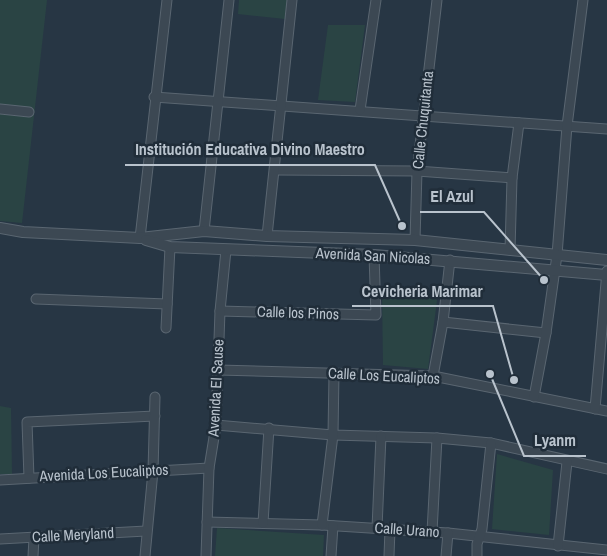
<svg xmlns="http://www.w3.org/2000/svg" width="607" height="556" viewBox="0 0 607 556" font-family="'Archivo Narrow',sans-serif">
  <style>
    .green { fill: #2a4444 }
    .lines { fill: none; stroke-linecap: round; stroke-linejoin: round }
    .minor-casing { stroke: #5a6671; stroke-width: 11 }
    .tertiary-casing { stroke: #5a6671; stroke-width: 12 }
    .minor { stroke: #3c4853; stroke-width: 9 }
    .tertiary { stroke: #3c4853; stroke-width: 10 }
    .labels { text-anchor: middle; stroke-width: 5; stroke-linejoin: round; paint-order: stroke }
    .street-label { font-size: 15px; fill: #b9c3cd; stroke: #202d39 }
    .leader { fill: none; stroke: #b9c3cd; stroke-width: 2 }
    .callout-dot { fill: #b9c3cd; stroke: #202d39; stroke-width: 2 }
    .callout-label { font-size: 16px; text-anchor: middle; font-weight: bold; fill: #b9c3cd; stroke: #202d39; stroke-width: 5; stroke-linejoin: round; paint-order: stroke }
  </style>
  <rect width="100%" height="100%" fill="#273644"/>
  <!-- green -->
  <g class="green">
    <path d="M0,0H47L22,223L0,221Z"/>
    <path d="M239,0H287L285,19L238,14Z"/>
    <path d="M328,25H365L355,102L318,100Z"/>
    <path d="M438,293L428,369L383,365L382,294Z"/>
    <path d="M0,406L11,408L12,474H0Z"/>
    <path d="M497,454L553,470L549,535L492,529Z"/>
    <path d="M217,528L324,535L323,556H215Z"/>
  </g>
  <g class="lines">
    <defs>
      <g id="minor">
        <path d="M154,97L607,129"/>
        <path d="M0,109L29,112"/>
        <path d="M360,110L376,0"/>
        <path d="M276,170L417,171L512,178"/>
        <path d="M204,231L229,0"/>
        <path d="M267,236L292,0"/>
        <path d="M140,238L167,0"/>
        <path d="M415,240L417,171L437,0"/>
        <path d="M510,250L512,178L519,123"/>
        <path d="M36,299L167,304"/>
        <path d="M220,311L376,315L374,255"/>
        <path d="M443,322L546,333"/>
        <path d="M166,328L170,247"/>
        <path d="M218,370L433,376L607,411"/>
        <path d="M433,376L443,322L450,260"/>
        <path d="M534,397L546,333L557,255L567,126L583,0"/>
        <path d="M595,409L607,271"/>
        <path d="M216,425L333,435L437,438L491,443L607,469"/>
        <path d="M29,478L27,422L155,416"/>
        <path d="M0,480L209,468"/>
        <path d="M207,522L322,525L448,533L607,550"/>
        <path d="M263,523L269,428"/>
        <path d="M322,525L333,435L334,373"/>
        <path d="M377,528L381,436"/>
        <path d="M432,532L437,438"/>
        <path d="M0,539L146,531"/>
        <path d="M558,546L567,462"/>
        <path d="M33,556L34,538"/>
        <path d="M145,556L153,471L155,397"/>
        <path d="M206,556L209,468L216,425L220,311L226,250"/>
        <path d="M331,556L333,526"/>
        <path d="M389,556L390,529"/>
        <path d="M446,556L448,533"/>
        <path d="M477,556V544L482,529L491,443"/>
      </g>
      <g id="tertiary">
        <path d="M0,228L23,232L140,238L204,231L267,236L415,240L607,260"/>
        <path d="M146,240L170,247L374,255L607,275"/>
      </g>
    </defs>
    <!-- minor casing -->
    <use href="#minor" class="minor-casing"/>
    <!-- tertiary casing -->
    <use href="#tertiary" class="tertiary-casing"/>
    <!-- minor -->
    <use href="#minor" class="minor"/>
    <!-- tertiary -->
    <use href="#tertiary" class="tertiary"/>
  </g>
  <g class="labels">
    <!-- street labels -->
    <g class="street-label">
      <text transform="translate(423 120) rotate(-84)" y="5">Calle Chuquitanta</text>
      <text transform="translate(373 256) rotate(3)" y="5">Avenida San Nicolas</text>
      <text transform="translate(298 313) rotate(2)" y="5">Calle los Pinos</text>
      <text transform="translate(384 376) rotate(3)" y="5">Calle Los Eucaliptos</text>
      <text transform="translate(216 388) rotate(-87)" y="5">Avenida El Sause</text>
      <text transform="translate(104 473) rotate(-3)" y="5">Avenida Los Eucaliptos</text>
      <text transform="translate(407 530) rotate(4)" y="5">Calle Urano</text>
      <text transform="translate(73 535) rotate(-3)" y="5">Calle Meryland</text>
    </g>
  </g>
  <!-- callouts -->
  <path class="leader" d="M402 226L375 165H125M544 280L484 212H420M514 380L493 306H352M490 374L524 456H586"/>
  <g class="callout-dot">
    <circle cx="402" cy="226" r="5"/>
    <circle cx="544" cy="280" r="5"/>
    <circle cx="514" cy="380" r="5"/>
    <circle cx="490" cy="374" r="5"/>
  </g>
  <g class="callout-label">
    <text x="250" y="155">Institución Educativa Divino Maestro</text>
    <text x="452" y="202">El Azul</text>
    <text x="422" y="297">Cevicheria Marimar</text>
    <text x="555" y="446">Lyanm</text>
  </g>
</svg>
